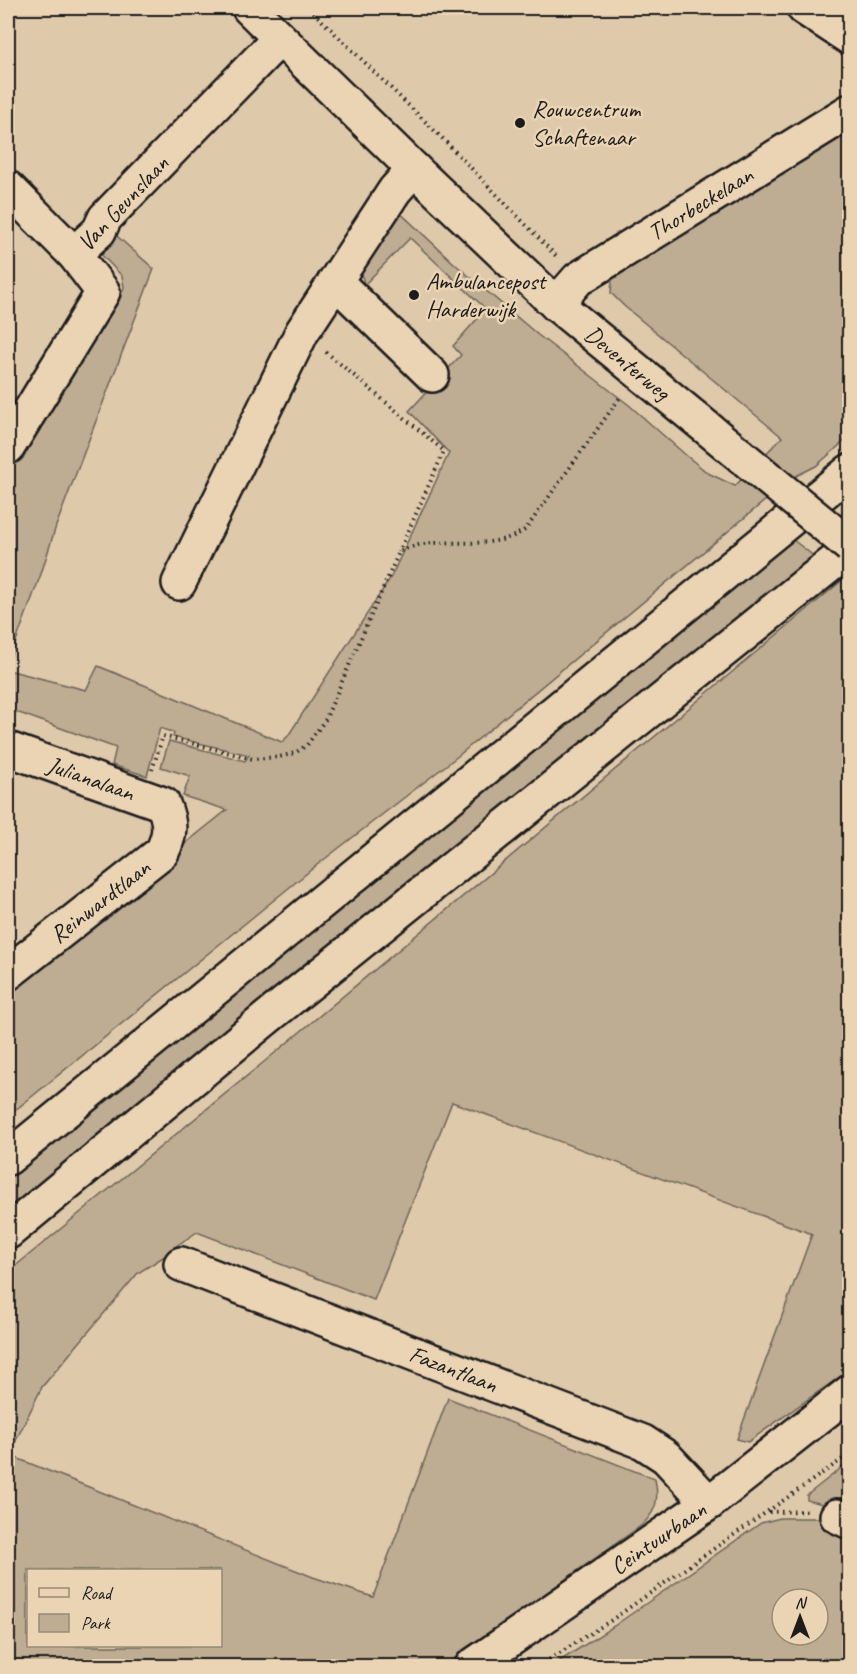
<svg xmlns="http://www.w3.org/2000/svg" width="857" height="1674" viewBox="0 0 857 1674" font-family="Caveat,sans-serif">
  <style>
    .green { fill: #beac93; stroke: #6d6458; stroke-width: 1.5; fill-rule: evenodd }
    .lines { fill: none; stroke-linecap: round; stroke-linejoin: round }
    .minor-casing { stroke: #1c1c1c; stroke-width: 38 }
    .major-casing { stroke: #1c1c1c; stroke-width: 38 }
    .highway-casing { stroke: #1c1c1c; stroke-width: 38 }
    .path { stroke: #1c1c1c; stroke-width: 4; stroke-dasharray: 1.5 4.5; stroke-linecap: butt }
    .minor { stroke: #ebd4b4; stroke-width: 33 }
    .major { stroke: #ebd4b4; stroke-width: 33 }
    .highway { stroke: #ebd4b4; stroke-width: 33 }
    .major-bridge-casing { stroke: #1c1c1c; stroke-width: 38; stroke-linecap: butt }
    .major-bridge { stroke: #ebd4b4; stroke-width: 33 }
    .poi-dot { fill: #1c1c1c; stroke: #ebd4b4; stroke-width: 2 }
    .labels { text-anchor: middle; stroke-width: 5; stroke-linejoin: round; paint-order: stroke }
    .poi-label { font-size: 24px; fill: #1c1c1c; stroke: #ebd4b4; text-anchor: start }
    .street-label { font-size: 24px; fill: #1c1c1c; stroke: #ebd4b4 }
  </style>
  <rect width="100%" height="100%" fill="#dfc9ab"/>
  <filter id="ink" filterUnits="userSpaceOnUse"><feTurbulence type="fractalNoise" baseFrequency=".0167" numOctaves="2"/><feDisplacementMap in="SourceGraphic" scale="12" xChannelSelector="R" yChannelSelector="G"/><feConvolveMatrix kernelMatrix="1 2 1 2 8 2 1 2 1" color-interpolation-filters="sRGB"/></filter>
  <g filter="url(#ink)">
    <!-- green -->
    <g class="green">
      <path d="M849,126V437L816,466L796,476L773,494L458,756L317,865L8,1116V985L227,810L183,796L190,776L161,767L169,741L245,761L249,755L173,737L174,733L160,728L147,776L112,765L116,748L8,709V670L86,690L98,666L282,742L288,736L391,577L449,453L409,411L461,355L453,346L486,309L410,238L364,285L360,263L395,208L456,265L538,335L629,405L688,457L708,473L735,486L782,437L624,306L611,293L613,268Z"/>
      <path d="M109,229L154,269L56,526L41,574L8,663V464L119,300L124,287L122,276L94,247Z"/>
      <path d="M793,540L815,557L8,1212V1176Z"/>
      <path d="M845,578L850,582L849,1370L748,1442L737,1439L812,1234L452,1102L374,1300L197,1232L169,1251L171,1252L138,1273L42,1387L9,1455L313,1577L373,1597L448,1398L655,1479C659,1498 657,1511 642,1525L443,1666H8V1272L270,1057ZM28,1570H220V1646H28Z"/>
      <path d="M849,1462V1511L807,1500V1495Z"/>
      <path d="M780,1518H820L849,1531V1666H552L614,1626L761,1523ZM782,1599H818V1635H782Z"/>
    </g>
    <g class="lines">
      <defs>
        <g id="minor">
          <path d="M804,8L850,38"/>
          <path d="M8,188L74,254"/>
          <path d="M335,281L432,375"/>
          <path id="s1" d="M556,304L578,279L850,111"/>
          <path d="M8,447L103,292L74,254L99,231L105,218L279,39"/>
          <path d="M179,583L302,332L395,190L414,169"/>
          <path id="s2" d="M8,749L163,804C171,823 171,834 162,852L8,973"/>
          <path id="s3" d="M181,1264L643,1442L666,1457L709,1503"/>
          <path d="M837,1516L850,1522"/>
        </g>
        <g id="major">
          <path id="s4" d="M249,8L414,169L556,304L740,455"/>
          <path id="s5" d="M472,1666L709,1503L850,1392"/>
        </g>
        <g id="highway">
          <path d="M8,1158L850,471"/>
          <path d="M8,1232L269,1016L850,549"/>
        </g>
      </defs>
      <!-- minor casing -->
      <use href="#minor" class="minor-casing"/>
      <!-- major casing -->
      <use href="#major" class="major-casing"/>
      <!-- highway casing -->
      <use href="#highway" class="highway-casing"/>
      <!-- path -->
      <g class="path">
        <path d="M309,8L443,139L558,258"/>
        <path d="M326,352L444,451L399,552"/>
        <path d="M152,770L163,736L253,759L279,757L295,753L307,745L325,720L399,552C437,531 489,556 526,529L621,396"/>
        <path d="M769,1512L807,1511"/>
        <path d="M539,1666L610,1621L850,1454"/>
      </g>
      <!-- minor -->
      <use href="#minor" class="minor"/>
      <!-- major -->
      <use href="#major" class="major"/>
      <!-- highway -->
      <use href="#highway" class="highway"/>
      <defs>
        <path id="major-bridge" d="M740,455L850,546"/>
      </defs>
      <!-- major-bridge casing -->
      <use href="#major-bridge" class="major-bridge-casing"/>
      <!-- major-bridge -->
      <use href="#major-bridge" class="major-bridge"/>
    </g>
  </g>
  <!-- markers -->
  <g class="poi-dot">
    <circle cx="520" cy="123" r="6"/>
    <circle cx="414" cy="295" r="6"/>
  </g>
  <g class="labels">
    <!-- poi labels -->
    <g class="poi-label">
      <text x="532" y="117">Rouwcentrum<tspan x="532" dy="28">Schaftenaar</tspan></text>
      <text x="426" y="289">Ambulancepost<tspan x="426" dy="28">Harderwijk</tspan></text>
    </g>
    <!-- street labels -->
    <g class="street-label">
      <text transform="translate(123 203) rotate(-47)" y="8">Van Geunslaan</text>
      <text dy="8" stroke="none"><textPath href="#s1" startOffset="177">Thorbeckelaan</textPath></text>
      <text dy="8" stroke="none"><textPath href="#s4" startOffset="519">Deventerweg</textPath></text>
      <text dy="8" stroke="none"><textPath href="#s2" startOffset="88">Julianalaan</textPath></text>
      <text transform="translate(100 901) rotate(-38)" y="8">Reinwardtlaan</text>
      <text dy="8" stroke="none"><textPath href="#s3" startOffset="292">Fazantlaan</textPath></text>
      <text dy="8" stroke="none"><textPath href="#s5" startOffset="226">Ceintuurbaan</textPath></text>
    </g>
  </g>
  <!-- margin -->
  <rect width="857" height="1674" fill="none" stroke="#ebd4b4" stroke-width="30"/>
  <rect x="15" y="15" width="827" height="1644" fill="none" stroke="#1c1c1c" stroke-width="2" filter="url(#ink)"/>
  <!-- legend -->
  <rect x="27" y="1569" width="195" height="78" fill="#ebd4b4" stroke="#988a77" stroke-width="1.5"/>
  <rect x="39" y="1588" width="30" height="9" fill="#ebd4b4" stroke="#988a77" stroke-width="1.5"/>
  <text x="81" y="1599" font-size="18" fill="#1c1c1c">Road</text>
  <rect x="39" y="1614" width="30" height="18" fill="#beac93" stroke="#988a77" stroke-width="1.5"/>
  <text x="81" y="1629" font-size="18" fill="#1c1c1c">Park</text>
  <!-- north arrow -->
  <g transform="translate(800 1617)"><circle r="28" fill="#ebd4b4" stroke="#988a77" stroke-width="1.5"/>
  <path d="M0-4.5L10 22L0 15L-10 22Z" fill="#1c1c1c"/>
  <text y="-9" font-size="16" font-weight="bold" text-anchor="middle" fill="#1c1c1c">N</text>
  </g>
</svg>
